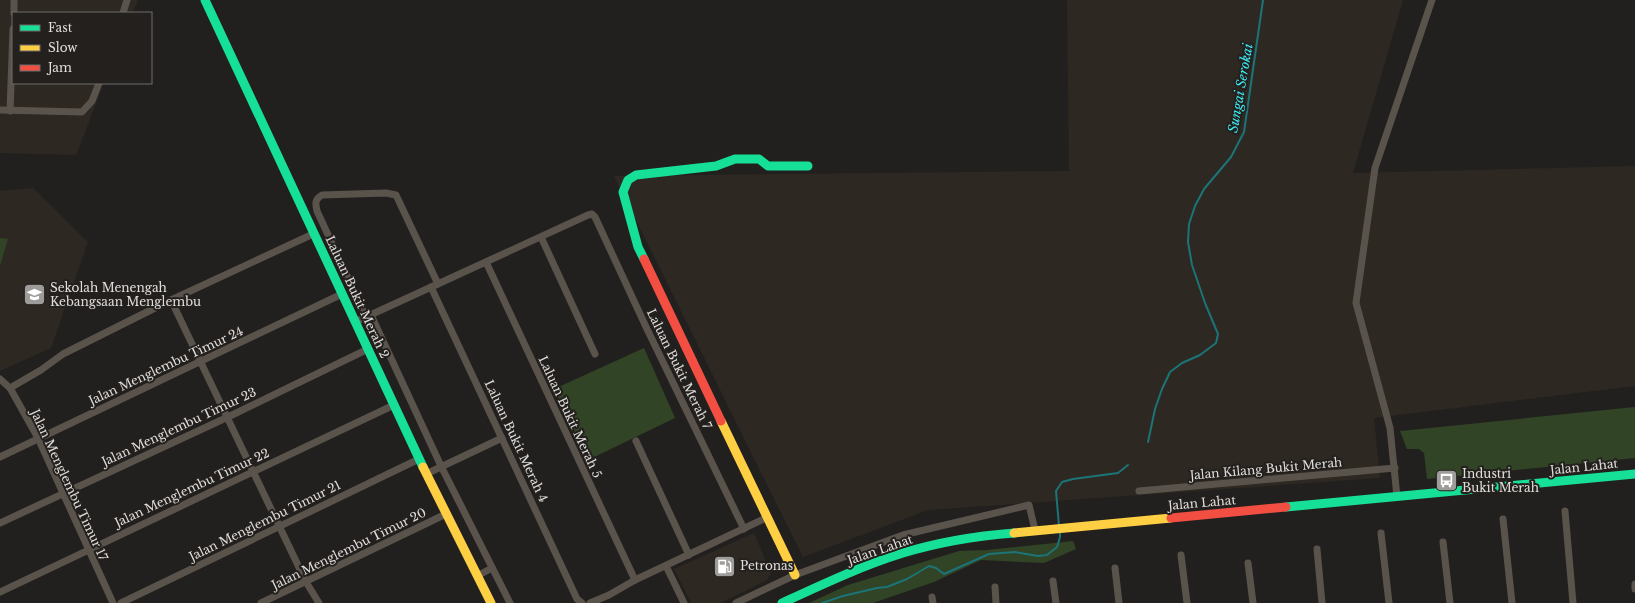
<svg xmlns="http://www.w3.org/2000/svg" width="1635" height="603" viewBox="0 0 1635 603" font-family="'Libre Baskerville',serif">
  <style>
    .built { fill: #2d2821 }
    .green { fill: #314425 }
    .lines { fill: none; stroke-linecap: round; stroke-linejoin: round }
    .stream { stroke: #1c7478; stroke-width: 2 }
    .street { stroke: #5a534b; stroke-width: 7 }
    .fast { stroke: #16e098; stroke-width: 9 }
    .slow { stroke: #ffcf43; stroke-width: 9 }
    .jam { stroke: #f24e42; stroke-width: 9 }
    .labels { text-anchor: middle; stroke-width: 4; stroke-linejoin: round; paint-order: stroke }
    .poi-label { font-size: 12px; fill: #e0dedc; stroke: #23201e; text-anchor: start }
    .street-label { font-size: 12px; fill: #e0dedc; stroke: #23201e }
    .water-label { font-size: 13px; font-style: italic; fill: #3cecf4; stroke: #23201e }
  </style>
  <rect width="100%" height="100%" fill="#22201f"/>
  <!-- built -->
  <g class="built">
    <path d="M0,0H138L132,13H13V83H104L76,155L0,153Z"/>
    <path d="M1067,0H1403L1353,173L1635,166V386L1374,418L1380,478L928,510L803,557L614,176L1069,171Z"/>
    <path d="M33,188L88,242L51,348L0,371V191Z"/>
    <path d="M754,533L771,573L767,580L721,603H691L674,569Z"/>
  </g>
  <!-- green -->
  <g class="green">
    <path d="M0,238L8,239L0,266Z"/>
    <path d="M644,348L675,418L588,460L554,389Z"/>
    <path d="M1635,407V458L1427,479L1424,453L1419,449H1407L1400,431Z"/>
    <path d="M1073,541L1076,549L1044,563L981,560L934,582L873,603H809L848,585L959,551L987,550Z"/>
  </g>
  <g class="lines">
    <!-- stream -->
    <g class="stream">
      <path d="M1148,442L1155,409L1162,389L1170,372L1182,363L1200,355L1216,343L1218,334L1205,303L1192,265L1188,242L1189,224L1195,206L1204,189L1231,157L1244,132L1263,0"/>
      <path d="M1059,526L1056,491L1062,482L1073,479L1118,473L1128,465"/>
      <path d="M822,603L843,596L877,588L887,587L907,579L929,566L936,568L944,574L989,554L1015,552L1038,556L1047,555L1057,547L1060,537V532"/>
    </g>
    <!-- street -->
    <g class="street">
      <path d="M14,13V0"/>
      <path d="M123,13L127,0"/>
      <path d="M0,110L82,112L92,101L99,83"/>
      <path d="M10,111L13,29"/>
      <path d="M541,237L595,354"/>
      <path d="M486,262L635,580"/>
      <path d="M431,287L577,599L582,603"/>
      <path d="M171,300L306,582L319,603"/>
      <path d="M371,315L441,466L510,603"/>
      <path d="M366,317L317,211C315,203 315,199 322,195L386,193L396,195L438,284"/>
      <path d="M355,322L588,215L592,214L595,217L647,329L744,529"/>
      <path d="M0,379L10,388L38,438L113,603"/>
      <path d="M10,388L41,370L63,354L171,300L313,234"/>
      <path d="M636,441L689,555"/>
      <path d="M0,457L342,294"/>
      <path d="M426,474L502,438"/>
      <path d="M1139,491L1395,468"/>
      <path d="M1397,497L1390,428L1356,303L1375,168L1432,0"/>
      <path d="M1565,511L1573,603"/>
      <path d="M1503,519L1512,603"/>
      <path d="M0,523L228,417L368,349"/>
      <path d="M1381,533L1389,603"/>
      <path d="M1443,542L1450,603"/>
      <path d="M1317,549L1322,603"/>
      <path d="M1181,555L1187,603"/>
      <path d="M1248,563L1253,603"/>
      <path d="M666,566L684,603"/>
      <path d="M1115,568L1119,603"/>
      <path d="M477,576L492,568"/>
      <path d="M1053,581L1056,603"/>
      <path d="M1635,584V589"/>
      <path d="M995,587L996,603"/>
      <path d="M0,592L394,405"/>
      <path d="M932,597L933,603"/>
      <path d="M121,603L419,459"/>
      <path d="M261,603L446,514"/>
      <path d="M590,603L609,595L635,580L768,517"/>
      <path d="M736,603L795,575L903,535L1029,505L1035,530"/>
    </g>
    <!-- fast -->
    <g class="fast">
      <path d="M205,0L423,467"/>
      <path d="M644,259L638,247L623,192L628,180L636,175L716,166L735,159H759L768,166H808"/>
      <path d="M1286,507L1635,474"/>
      <path d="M782,603C821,585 861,566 903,553C939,542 976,536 1014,533"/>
    </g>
    <!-- slow -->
    <g class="slow">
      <path d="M721,421L795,575"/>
      <path d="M423,467L491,603"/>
      <path d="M1014,533L1171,518"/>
    </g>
    <!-- jam -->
    <g class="jam">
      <path d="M644,259L721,421"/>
      <path d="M1171,518L1286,507"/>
    </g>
  </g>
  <!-- icons -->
  <defs>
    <symbol id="school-square" viewBox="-11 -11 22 22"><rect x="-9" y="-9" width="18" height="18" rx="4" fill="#9e9c9a" stroke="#23201e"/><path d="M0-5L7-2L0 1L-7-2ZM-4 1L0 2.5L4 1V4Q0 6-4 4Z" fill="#fff"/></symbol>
    <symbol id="bus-square" viewBox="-11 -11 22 22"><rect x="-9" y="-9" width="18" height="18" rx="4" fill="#9e9c9a" stroke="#23201e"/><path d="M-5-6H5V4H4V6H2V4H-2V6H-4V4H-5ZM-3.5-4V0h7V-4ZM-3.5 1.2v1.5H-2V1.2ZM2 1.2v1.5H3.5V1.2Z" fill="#fff"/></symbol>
    <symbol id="fuel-square" viewBox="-11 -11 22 22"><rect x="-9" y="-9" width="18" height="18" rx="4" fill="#9e9c9a" stroke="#23201e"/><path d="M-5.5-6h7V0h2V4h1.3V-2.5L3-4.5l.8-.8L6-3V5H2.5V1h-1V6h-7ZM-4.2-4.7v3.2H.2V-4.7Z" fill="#fff"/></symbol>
  </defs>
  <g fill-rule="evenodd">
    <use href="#school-square" x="22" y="282" width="25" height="25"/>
    <use href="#bus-square" x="1434" y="468" width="25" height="25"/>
    <use href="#fuel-square" x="712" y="554" width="25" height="25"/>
  </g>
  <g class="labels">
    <!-- poi labels -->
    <g class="poi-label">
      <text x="50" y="292">Sekolah Menengah<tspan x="50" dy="14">Kebangsaan Menglembu</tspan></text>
      <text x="1462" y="478">Industri<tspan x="1462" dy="14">Bukit Merah</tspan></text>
      <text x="740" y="570">Petronas</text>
    </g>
    <!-- street labels -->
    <g class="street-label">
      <text transform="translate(357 297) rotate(65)" y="4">Laluan Bukit Merah 2</text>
      <text transform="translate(166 366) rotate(-25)" y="4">Jalan Menglembu Timur 24</text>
      <text transform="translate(679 369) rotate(64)" y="4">Laluan Bukit Merah 7</text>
      <text transform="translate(570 417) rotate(65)" y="4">Laluan Bukit Merah 5</text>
      <text transform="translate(179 427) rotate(-25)" y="4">Jalan Menglembu Timur 23</text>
      <text transform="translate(516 441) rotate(65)" y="4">Laluan Bukit Merah 4</text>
      <text transform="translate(1584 467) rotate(-6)" y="4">Jalan Lahat</text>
      <text transform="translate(1266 469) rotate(-5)" y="4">Jalan Kilang Bukit Merah</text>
      <text transform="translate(69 485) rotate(65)" y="4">Jalan Menglembu Timur 17</text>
      <text transform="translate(192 488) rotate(-25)" y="4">Jalan Menglembu Timur 22</text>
      <text transform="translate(1202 503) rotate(-5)" y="4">Jalan Lahat</text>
      <text transform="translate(265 521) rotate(-26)" y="4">Jalan Menglembu Timur 21</text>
      <text transform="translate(349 549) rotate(-26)" y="4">Jalan Menglembu Timur 20</text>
      <text transform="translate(880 550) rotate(-19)" y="4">Jalan Lahat</text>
    </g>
    <!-- water labels -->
    <g class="water-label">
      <text transform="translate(1240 88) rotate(-80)" y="5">Sungai Serokai</text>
    </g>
  </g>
  <!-- legend -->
  <rect x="12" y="12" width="140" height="72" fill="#23201e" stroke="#6f6c6a"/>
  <rect x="20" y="25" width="20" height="6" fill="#16e098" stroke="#6f6c6a"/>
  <text x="48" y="32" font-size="12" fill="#e0dedc">Fast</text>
  <rect x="20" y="45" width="20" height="6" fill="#ffcf43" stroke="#6f6c6a"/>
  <text x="48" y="52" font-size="12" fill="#e0dedc">Slow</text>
  <rect x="20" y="65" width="20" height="6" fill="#f24e42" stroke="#6f6c6a"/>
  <text x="48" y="72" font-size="12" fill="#e0dedc">Jam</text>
</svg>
